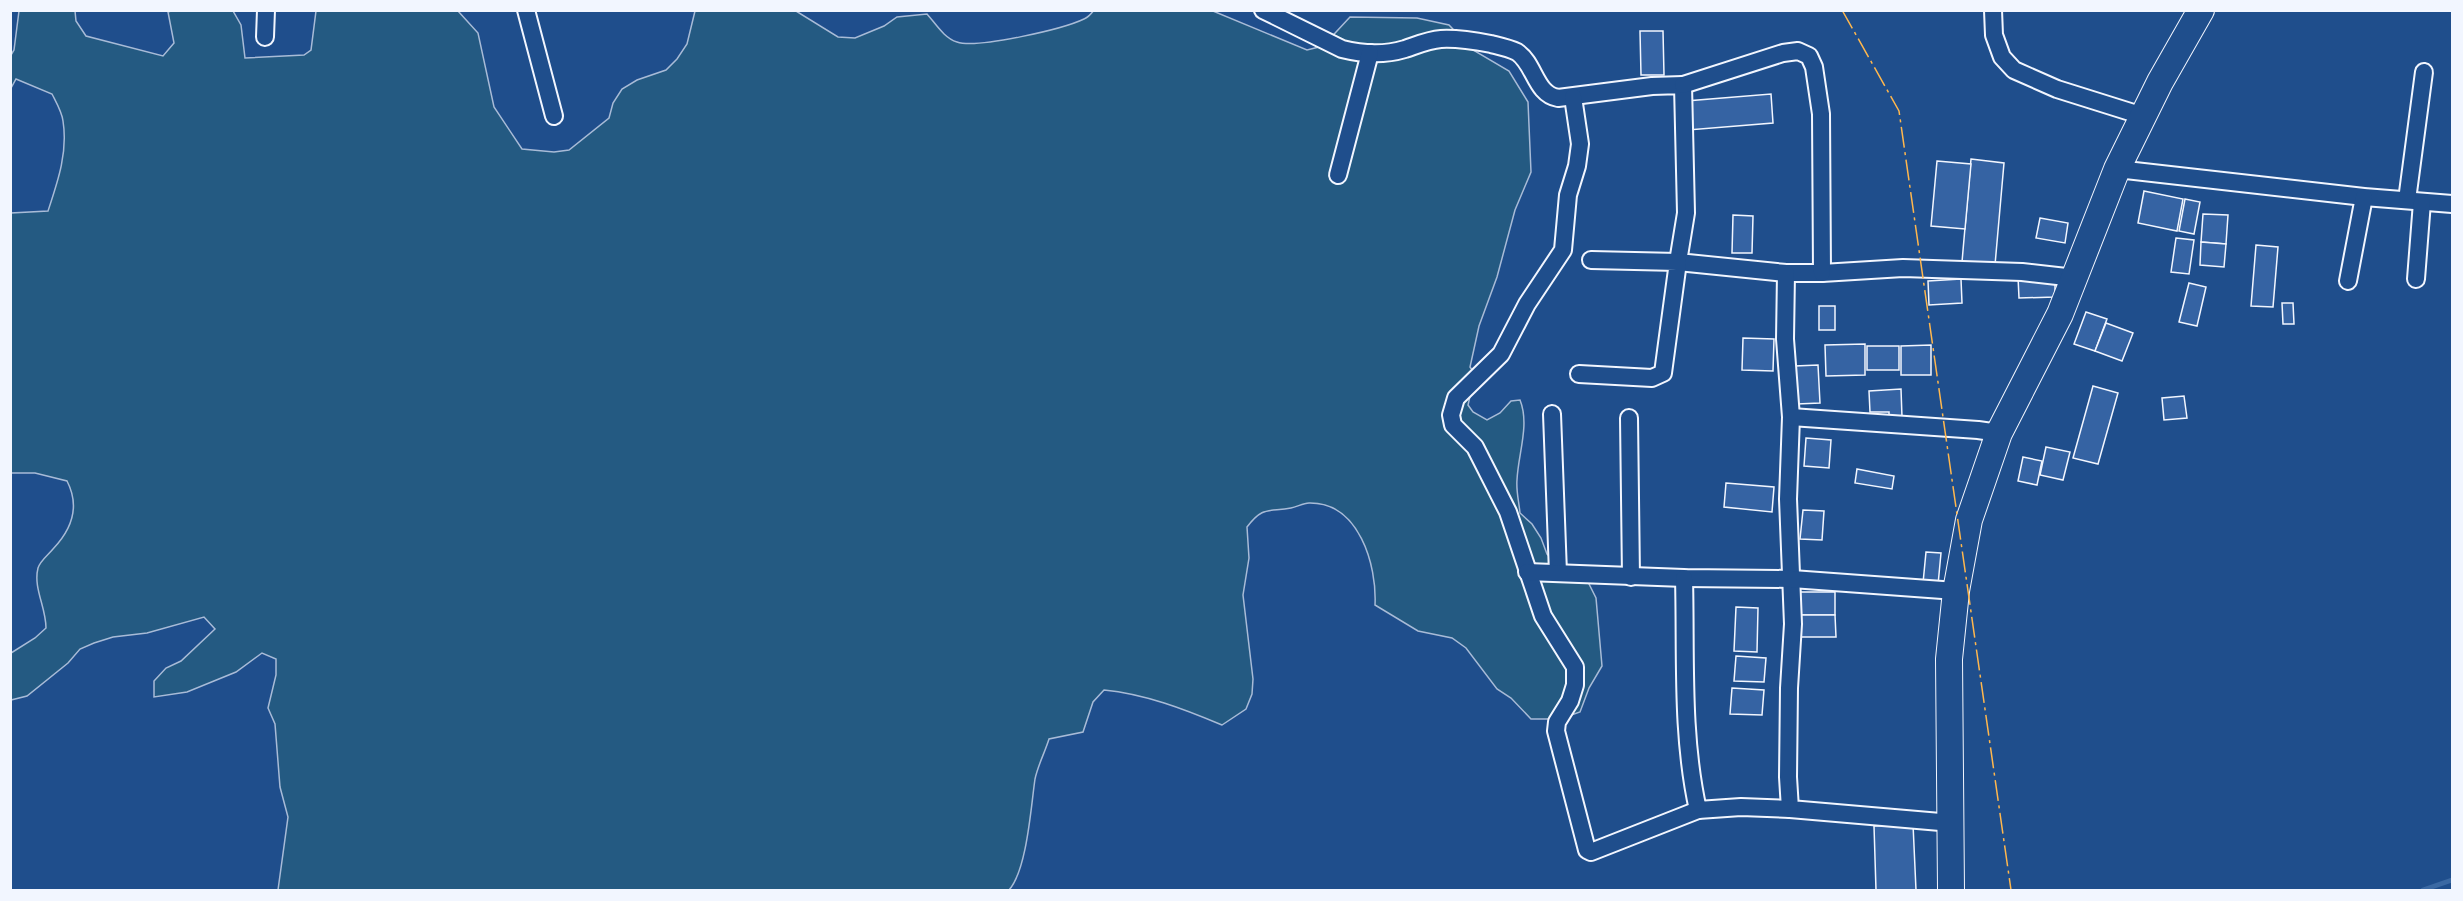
<svg xmlns="http://www.w3.org/2000/svg" width="2463" height="901" viewBox="0 0 2463 901" font-family="'Source Serif 4',serif">
  <style>
    .green { fill: #245a82; stroke: #a8bbd7; stroke-width: 1.5 }
    .lines { fill: none; stroke-linecap: round; stroke-linejoin: round }
    .stream { stroke: #3b69a3; stroke-width: 5 }
    .building { fill: #3563a3; stroke: #f2f6ff; stroke-width: 1.5 }
    .street-casing { stroke: #f2f6ff; stroke-width: 20 }
    .primary-casing { stroke: #f2f6ff; stroke-width: 28 }
    .street { stroke: #1f4e8c; stroke-width: 16 }
    .primary { stroke: #1f4e8c; stroke-width: 26 }
    .power { stroke: #ffb74d; stroke-width: 1.5; stroke-dasharray: 21 4.5 3 4.5; stroke-linecap: butt }
  </style>
  <rect width="100%" height="100%" fill="#1f4e8c"/>
  <!-- green -->
  <path class="green" d="M1094,10L1213,11L1307,50L1323,46L1350,17L1417,18L1449,25L1473,50L1509,71L1528,102L1531,172L1515,210L1497,277L1479,326L1470,367L1475,374L1468,405L1473,412L1487,420L1500,413L1511,401L1520,400C1530,425 1518,454 1517,480C1516,491 1519,502 1520,513L1532,524L1541,538L1547,554L1559,565L1586,578L1596,598L1602,666L1589,688L1580,712L1560,719H1531L1511,698L1497,689L1466,648L1452,638L1418,631L1375,605C1377,565 1359,502 1309,503C1303,503 1297,507 1291,508C1268,512 1263,506 1247,527L1249,558L1243,595L1253,679L1252,694L1246,709L1222,725C1184,709 1145,694 1104,690L1093,702L1083,732L1049,739C1045,752 1038,765 1035,779C1031,806 1027,870 1009,890H278L288,817L280,787L275,724L268,708L276,675V659L262,653L236,672L187,692L154,697V681L166,668L181,661L215,629L204,617L147,633L113,637L94,643L80,649L68,663L27,696L11,700V653L35,638L46,628C46,607 33,588 38,568C40,561 48,555 53,549C72,529 80,506 67,481L35,473H11V213L48,211C58,181 68,152 63,121C62,112 56,102 52,94L16,79L11,88V55L14,50L19,11H75L76,21L86,36L163,56L174,43L168,12L171,11H233L241,25L245,58L304,55L311,50L316,11H458L478,33L494,107L522,149L554,152L569,150L609,118L613,103L622,89L637,80L666,70L677,59L687,44L695,11H796L838,37L855,38L884,26L897,17L927,14C936,24 944,38 957,42C977,49 1063,29 1084,19C1089,17 1091,14 1094,10Z"/>
  <g class="lines">
    <!-- stream -->
    <path class="stream" d="M2423,890L2452,880"/>
  </g>
  <!-- building -->
  <g class="building">
    <path d="M1640,31H1663L1664,75H1641Z"/>
    <path d="M1771,94L1773,123L1688,130L1686,101Z"/>
    <path d="M1971,159L2004,163L1995,265L1962,262Z"/>
    <path d="M1937,161L1971,164L1965,229L1931,226Z"/>
    <path d="M2144,191L2183,199L2177,231L2138,223Z"/>
    <path d="M2185,199L2200,202L2194,234L2179,231Z"/>
    <path d="M2203,214L2228,215L2226,244L2201,242Z"/>
    <path d="M1733,215L1753,216L1752,253H1732Z"/>
    <path d="M2040,218L2068,223L2065,243L2036,238Z"/>
    <path d="M2176,238L2194,240L2189,274L2171,272Z"/>
    <path d="M2201,242L2226,244L2224,267L2200,265Z"/>
    <path d="M2256,245L2278,247L2273,307L2251,306Z"/>
    <path d="M2018,277H2055V297L2019,298Z"/>
    <path d="M1961,279L1962,303L1929,305L1928,281Z"/>
    <path d="M2189,283L2206,287L2197,326L2179,322Z"/>
    <path d="M2282,303H2293L2294,324H2283Z"/>
    <rect x="1819" y="306" width="16" height="24"/>
    <path d="M2086,312L2107,319L2095,351L2074,344Z"/>
    <path d="M2106,323L2133,333L2122,361L2095,351Z"/>
    <path d="M1743,338L1774,339L1773,371L1742,370Z"/>
    <path d="M1865,344V375L1826,376L1825,345Z"/>
    <path d="M1931,345V375H1901V346Z"/>
    <rect x="1867" y="346" width="32" height="24"/>
    <path d="M1818,365L1820,403L1797,404L1795,366Z"/>
    <path d="M2093,386L2118,393L2098,464L2073,458Z"/>
    <path d="M1901,389L1902,417L1889,418V412H1870L1869,391Z"/>
    <path d="M2184,396L2187,418L2164,420L2162,398Z"/>
    <path d="M1806,438L1831,440L1829,468L1804,466Z"/>
    <path d="M2046,447L2070,452L2063,480L2040,475Z"/>
    <path d="M2023,457L2042,461L2037,485L2018,481Z"/>
    <path d="M1857,469L1894,476L1892,489L1855,483Z"/>
    <path d="M1726,483L1774,487L1772,512L1724,507Z"/>
    <path d="M1803,510L1824,511L1822,540L1800,539Z"/>
    <path d="M1926,552L1941,553L1938,585L1923,583Z"/>
    <rect x="1797" y="592" width="38" height="23"/>
    <path d="M1736,607L1758,608L1757,652L1734,651Z"/>
    <path d="M1797,615H1835L1836,637H1797Z"/>
    <path d="M1736,656L1766,658L1764,682L1734,681Z"/>
    <path d="M1732,688L1764,690L1762,715L1730,714Z"/>
    <path d="M1913,824L1916,890H1876L1874,826Z"/>
  </g>
  <g class="lines">
    <defs>
      <g id="street">
        <path d="M526,10L554,116"/>
        <path d="M1263,10L1342,49C1362,54 1385,55 1405,49C1417,45 1428,40 1441,39C1457,38 1475,41 1491,44C1499,46 1509,48 1517,52C1535,64 1535,94 1558,98L1652,86L1683,85L1686,213L1678,262L1786,273H1822L1903,268L2022,272L2075,278"/>
        <path d="M1993,10L1994,35L2002,57L2014,70L2057,89L2143,116"/>
        <path d="M265,37L266,10"/>
        <path d="M1683,85L1783,53L1798,51L1809,56L1814,67L1821,114L1822,273"/>
        <path d="M1573,97L1580,144L1577,166L1568,195L1563,250L1527,304L1501,354L1456,398L1451,415L1453,425L1475,447L1508,512L1543,616L1575,667V685L1570,701L1557,722L1556,731L1587,850L1591,852L1698,810"/>
        <path d="M2117,169L2364,197L2452,204"/>
        <path d="M1338,175L1370,53"/>
        <path d="M2407,200L2424,72"/>
        <path d="M1786,273L1785,339L1791,417L1788,499L1793,624L1789,688L1788,777L1790,809L1952,823"/>
        <path d="M2416,279L2422,202"/>
        <path d="M2348,281L2364,197"/>
        <path d="M1579,374L1652,378L1663,373L1678,262L1591,260"/>
        <path d="M1552,414L1558,573"/>
        <path d="M1791,417L1978,430L1999,433"/>
        <path d="M1629,418L1631,577"/>
        <path d="M1527,572L1684,578L1792,579L1956,591"/>
        <path d="M1684,578C1686,655 1681,734 1698,810L1741,807L1790,809"/>
      </g>
      <path id="primary" d="M1951,890L1949,659L1956,591L1969,520L1999,433L2060,314L2117,169L2160,82L2201,10"/>
    </defs>
    <!-- street casing -->
    <use href="#street" class="street-casing"/>
    <!-- primary casing -->
    <use href="#primary" class="primary-casing"/>
    <!-- street -->
    <use href="#street" class="street"/>
    <!-- primary -->
    <use href="#primary" class="primary"/>
    <!-- power -->
    <path class="power" d="M1842,10L1899,111L2011,890"/>
  </g>
  <!-- border -->
  <rect width="2463" height="901" fill="none" stroke="#f2f6ff" stroke-width="24"/>
</svg>
